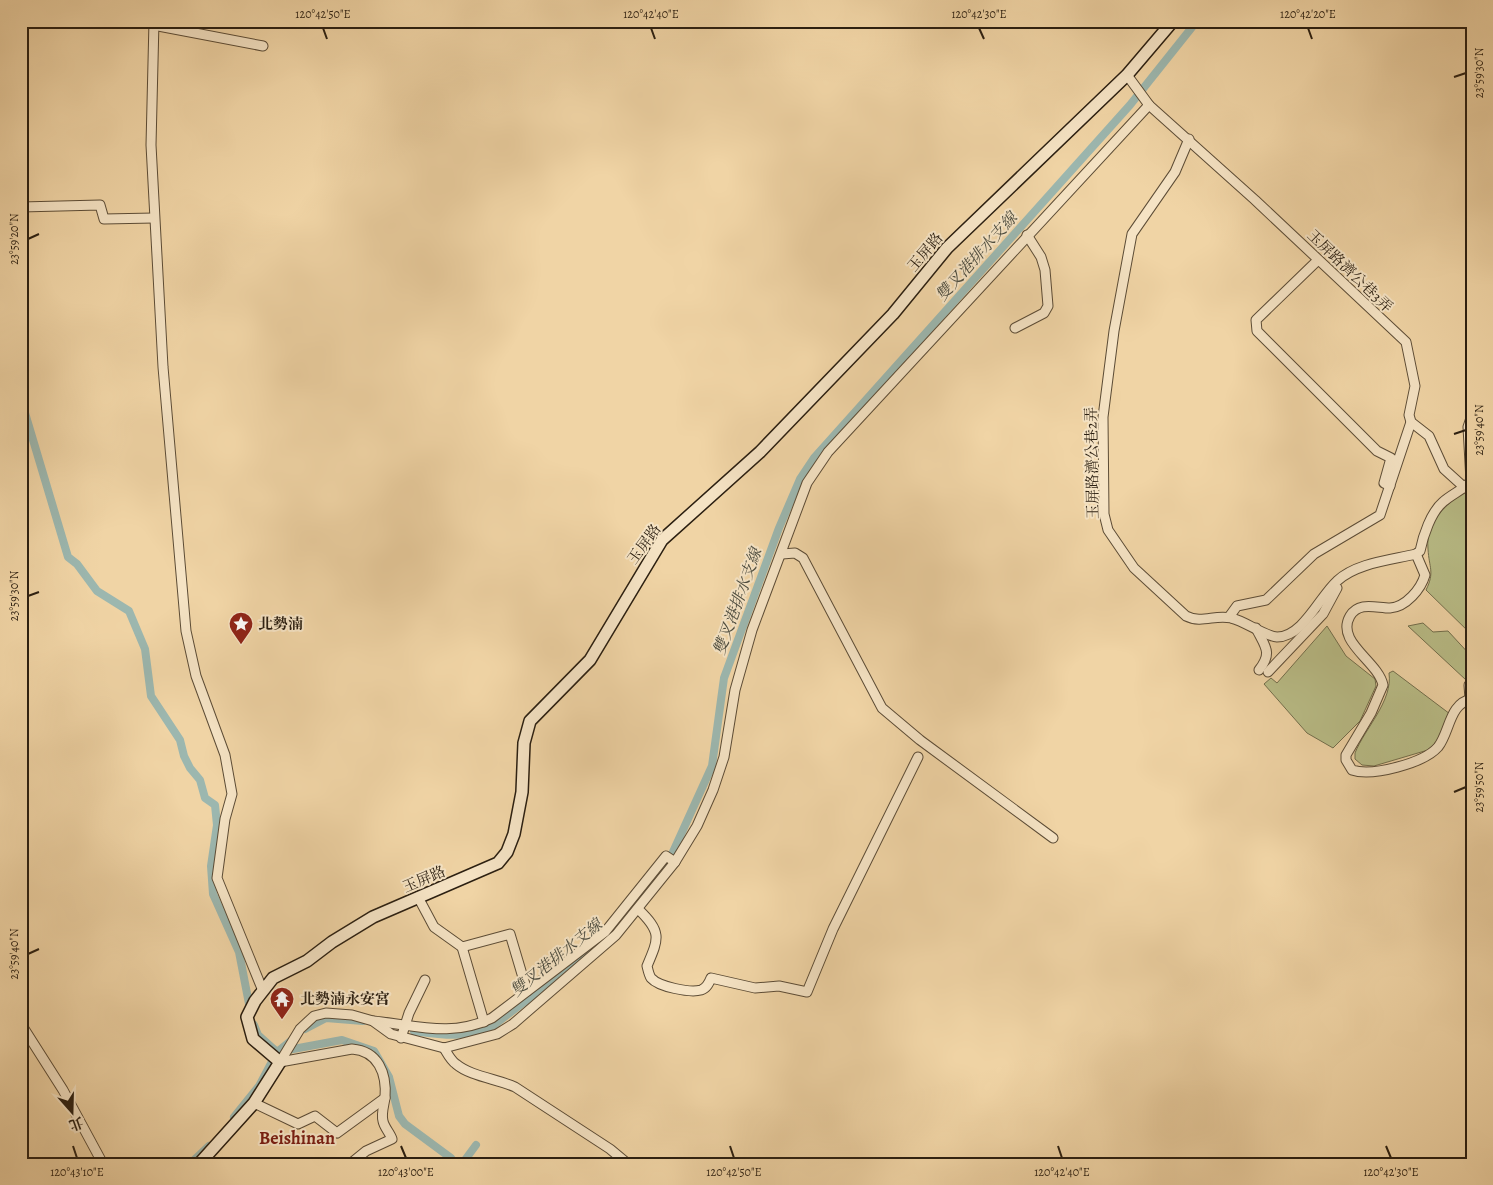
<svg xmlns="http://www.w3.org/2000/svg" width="1493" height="1185" viewBox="0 0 1493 1185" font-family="Alegreya,'Noto Serif TC',serif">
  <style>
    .green { fill: #b9bd87; stroke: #726e4c }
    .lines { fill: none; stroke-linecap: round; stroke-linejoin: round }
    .canal { stroke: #9cb7af; stroke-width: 8 }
    .street-casing { stroke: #5c4c36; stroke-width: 11 }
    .secondary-casing { stroke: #2b1f11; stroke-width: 14 }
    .street { stroke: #f5e3c4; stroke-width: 9 }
    .secondary { stroke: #f5e3c4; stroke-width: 11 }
    .ticks { fill: none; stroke: #2b1f11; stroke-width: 2 }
    .labels { text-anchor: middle; stroke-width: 4; stroke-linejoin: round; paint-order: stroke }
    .street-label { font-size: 15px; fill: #2b1f11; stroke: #f5e3c4 }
    .poi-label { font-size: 15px; font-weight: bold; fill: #2b1f11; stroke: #f5e3c4; text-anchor: start }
    .water-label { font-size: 16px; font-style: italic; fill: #4d4d40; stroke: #f5e3c4 }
    .quarter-label { font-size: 18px; font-weight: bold; fill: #7a1f14; stroke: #f5e3c4 }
    .neatline { fill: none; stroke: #2b1f11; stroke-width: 2 }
    .ticks-label { font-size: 12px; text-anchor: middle; fill: #2b1f11 }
  </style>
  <rect width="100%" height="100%" fill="#f0d4a5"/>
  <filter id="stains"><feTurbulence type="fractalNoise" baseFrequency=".004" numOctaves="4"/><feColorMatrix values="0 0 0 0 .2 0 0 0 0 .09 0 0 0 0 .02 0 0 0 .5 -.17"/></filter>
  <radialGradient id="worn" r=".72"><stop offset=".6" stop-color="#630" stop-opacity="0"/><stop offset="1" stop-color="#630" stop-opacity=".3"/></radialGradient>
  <!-- green -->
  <g class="green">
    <path d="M1472,486V635L1426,590C1435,572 1429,568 1428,549C1425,518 1450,502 1472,486Z"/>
    <path d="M1423,623L1433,632L1448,631L1472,657V674L1466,680L1408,626Z"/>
    <path d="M1327,626L1346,656L1375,679L1376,686L1360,721L1333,748L1307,733L1264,684L1271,678L1277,683Z"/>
    <path d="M1393,671L1450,714L1438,740L1428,750L1374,766L1362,765L1355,759V753C1365,728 1393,701 1389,673Z"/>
  </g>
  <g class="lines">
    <!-- canal -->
    <g class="canal">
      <path d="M21,394L22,403L68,557L77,564L97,591L129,611L145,649L151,696L180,740L184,756L190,768L200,780L205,798L215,805L217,825L211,866L213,894L239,952L250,1009"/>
      <path d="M642,896L668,863L712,766L724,678L779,528L800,479L814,458L1130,105L1197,21"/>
      <path d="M254,1025L258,1035L277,1052L342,1040L374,1051L389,1077L399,1116L405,1124L451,1158L455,1164"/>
      <path d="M305,1029L326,1018L363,1021"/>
      <path d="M414,1031C443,1035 467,1039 494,1025L579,960L626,917"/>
      <path d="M234,1117L259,1086L277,1052L293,1039"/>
      <path d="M190,1164L209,1146"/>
      <path d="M462,1164L476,1145"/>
    </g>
    <defs>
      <g id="street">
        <path d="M154,21L151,145L163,367L186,631L196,676L225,755L232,794L225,819L217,878L263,991"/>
        <path d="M153,25L263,46"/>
        <path d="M1149,105L1255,200L1406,342L1415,386L1409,415L1411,422L1429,436L1444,469L1465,488"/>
        <path d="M1189,139L1175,172L1132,234L1114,331L1103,417L1104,514L1108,530L1134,568L1186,616C1202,624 1215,614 1231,618C1245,621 1264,636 1277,637C1303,637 1320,596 1337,581C1356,563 1391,560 1416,554L1420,551C1423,536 1431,512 1443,502C1452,494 1463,490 1471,481L1468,427L1472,415"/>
        <path d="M21,207L100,205L104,219L154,218"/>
        <path d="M1318,260L1256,320L1257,331L1377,451L1391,458L1384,483L1390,486"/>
        <path d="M1015,328L1044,313L1048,306L1045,270L1041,257L1027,235"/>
        <path d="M782,554L795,553L803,558L882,708L920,740L1053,838"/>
        <path d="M1416,554L1425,575C1421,589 1406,607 1390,608C1376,608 1359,601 1350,616C1335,642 1378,661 1383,685L1371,713L1346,755V760L1352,770C1372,777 1424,763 1438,747C1450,732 1449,703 1472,699"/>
        <path d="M1229,617L1237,606L1266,600L1314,554L1380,515L1411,422"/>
        <path d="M1256,628C1265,647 1273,652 1259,670"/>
        <path d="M1268,672L1323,614L1337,588"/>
        <path d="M1470,699L1469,685L1472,682"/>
        <path d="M418,897L434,927L462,947L510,934L527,991"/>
        <path d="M638,909C662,932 659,938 647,966C648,970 649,975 651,978C659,987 690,993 701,990C707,988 709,983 711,978L755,988L779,986L807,992L833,929L918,757"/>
        <path d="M462,947L484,1022"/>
        <path d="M373,1021C416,1025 451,1038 492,1018L605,932L666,856L675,862"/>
        <path d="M21,1024L63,1090L103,1164"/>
        <path d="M401,1038L409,1013L425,980"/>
        <path d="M444,1048C447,1053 451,1061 456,1064C470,1076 497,1079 515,1087L610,1149L628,1164"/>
        <path d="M280,1062L300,1029L314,1016L326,1013L352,1015L373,1021L391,1034L444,1048L497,1034L513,1024L616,935L675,862L697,826L713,790L724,757L735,690L752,630L807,483L828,452L1149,105L1127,75"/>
        <path d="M280,1062L352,1049C378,1051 387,1073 385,1098C384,1105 381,1114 383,1121C384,1127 390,1133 392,1139L366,1151L350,1164"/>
        <path d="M254,1103L298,1124L315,1116L337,1133L385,1098"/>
      </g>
      <path id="secondary" d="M199,1164L254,1103L280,1062L253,1039L247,1017L255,1001L273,978L307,961L332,942L373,917L498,863L507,852L514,834L522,792L524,743L530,721L590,660L662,540L760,452L893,314L947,248L1127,75L1173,21"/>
    </defs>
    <!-- street casing -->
    <use href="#street" class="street-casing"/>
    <!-- secondary casing -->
    <use href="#secondary" class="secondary-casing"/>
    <!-- street -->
    <use href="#street" class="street"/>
    <!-- secondary -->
    <use href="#secondary" class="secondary"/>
  </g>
  <!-- ticks -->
  <path class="ticks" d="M323,28L327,39M651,28L655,39M979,28L984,39M1308,28L1312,39M1454,77L1466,73M28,239L39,234M1454,434L1466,430M28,596L39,592M1454,792L1466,787M28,954L39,949M73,1146L77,1158M401,1146L406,1158M730,1146L734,1158M1058,1146L1062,1158M1386,1146L1391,1158"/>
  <!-- icons -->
  <defs>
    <symbol id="sight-pin" viewBox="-11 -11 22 30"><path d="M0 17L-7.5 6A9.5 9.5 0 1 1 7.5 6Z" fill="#8f2418" stroke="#f5e3c4"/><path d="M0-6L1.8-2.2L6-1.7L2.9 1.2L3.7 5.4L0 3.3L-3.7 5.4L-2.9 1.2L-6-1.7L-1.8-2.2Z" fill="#fff"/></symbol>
    <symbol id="temple-pin" viewBox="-11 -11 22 30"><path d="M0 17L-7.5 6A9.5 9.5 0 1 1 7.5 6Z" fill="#8f2418" stroke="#f5e3c4"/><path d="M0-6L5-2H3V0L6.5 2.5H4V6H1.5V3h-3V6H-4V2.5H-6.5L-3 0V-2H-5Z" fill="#fff"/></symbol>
  </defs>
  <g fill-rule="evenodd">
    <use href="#sight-pin" x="227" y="610" width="28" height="38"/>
    <use href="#temple-pin" x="268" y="985" width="28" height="38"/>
  </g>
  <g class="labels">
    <!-- street labels -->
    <g class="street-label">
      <text transform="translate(925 252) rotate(-50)" y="5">玉屏路</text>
      <text transform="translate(1350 271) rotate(44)" y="5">玉屏路濟公巷3弄</text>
      <text transform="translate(1092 463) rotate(-91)" y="5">玉屏路濟公巷2弄</text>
      <text transform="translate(644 544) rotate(-54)" y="5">玉屏路</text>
      <text transform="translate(424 879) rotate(-23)" y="5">玉屏路</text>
    </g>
    <!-- poi labels -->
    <g class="poi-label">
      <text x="258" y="629">北勢湳</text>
      <text x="300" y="1004">北勢湳永安宮</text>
    </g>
    <!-- water labels -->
    <g class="water-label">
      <text transform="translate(976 256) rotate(-48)" y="6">雙叉港排水支線</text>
      <text transform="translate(737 601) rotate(-70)" y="6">雙叉港排水支線</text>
      <text transform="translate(556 957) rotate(-39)" y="6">雙叉港排水支線</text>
    </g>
    <!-- quarter labels -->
    <g class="quarter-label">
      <text x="297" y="1144">Beishinan</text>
    </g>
  </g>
  <!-- margin -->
  <rect width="1493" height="1185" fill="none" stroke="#f0d4a5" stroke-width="55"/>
  <!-- north arrow -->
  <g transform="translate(72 1112) rotate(160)" stroke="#f5e3c4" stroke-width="4" paint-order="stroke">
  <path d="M0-4L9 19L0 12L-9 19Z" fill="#2b1f11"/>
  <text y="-8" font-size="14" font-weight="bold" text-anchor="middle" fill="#2b1f11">北</text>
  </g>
  <rect x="28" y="28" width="1438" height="1130" class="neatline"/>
  <g class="ticks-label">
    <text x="323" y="18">120°42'50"E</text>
    <text x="651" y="18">120°42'40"E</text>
    <text x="979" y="18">120°42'30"E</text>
    <text x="1308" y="18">120°42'20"E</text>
    <text transform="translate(1479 73) rotate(-90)" y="4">23°59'30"N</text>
    <text transform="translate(14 239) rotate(-90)" y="4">23°59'20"N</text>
    <text transform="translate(1479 430) rotate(-90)" y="4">23°59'40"N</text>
    <text transform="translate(14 596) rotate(-90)" y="4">23°59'30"N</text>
    <text transform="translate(1479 787) rotate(-90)" y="4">23°59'50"N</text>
    <text transform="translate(14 954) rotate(-90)" y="4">23°59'40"N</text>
    <text x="77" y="1176">120°43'10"E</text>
    <text x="406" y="1176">120°43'00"E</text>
    <text x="734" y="1176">120°42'50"E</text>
    <text x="1062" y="1176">120°42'40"E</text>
    <text x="1391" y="1176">120°42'30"E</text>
  </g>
  <rect width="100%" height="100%" filter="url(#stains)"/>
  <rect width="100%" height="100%" fill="url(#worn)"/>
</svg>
